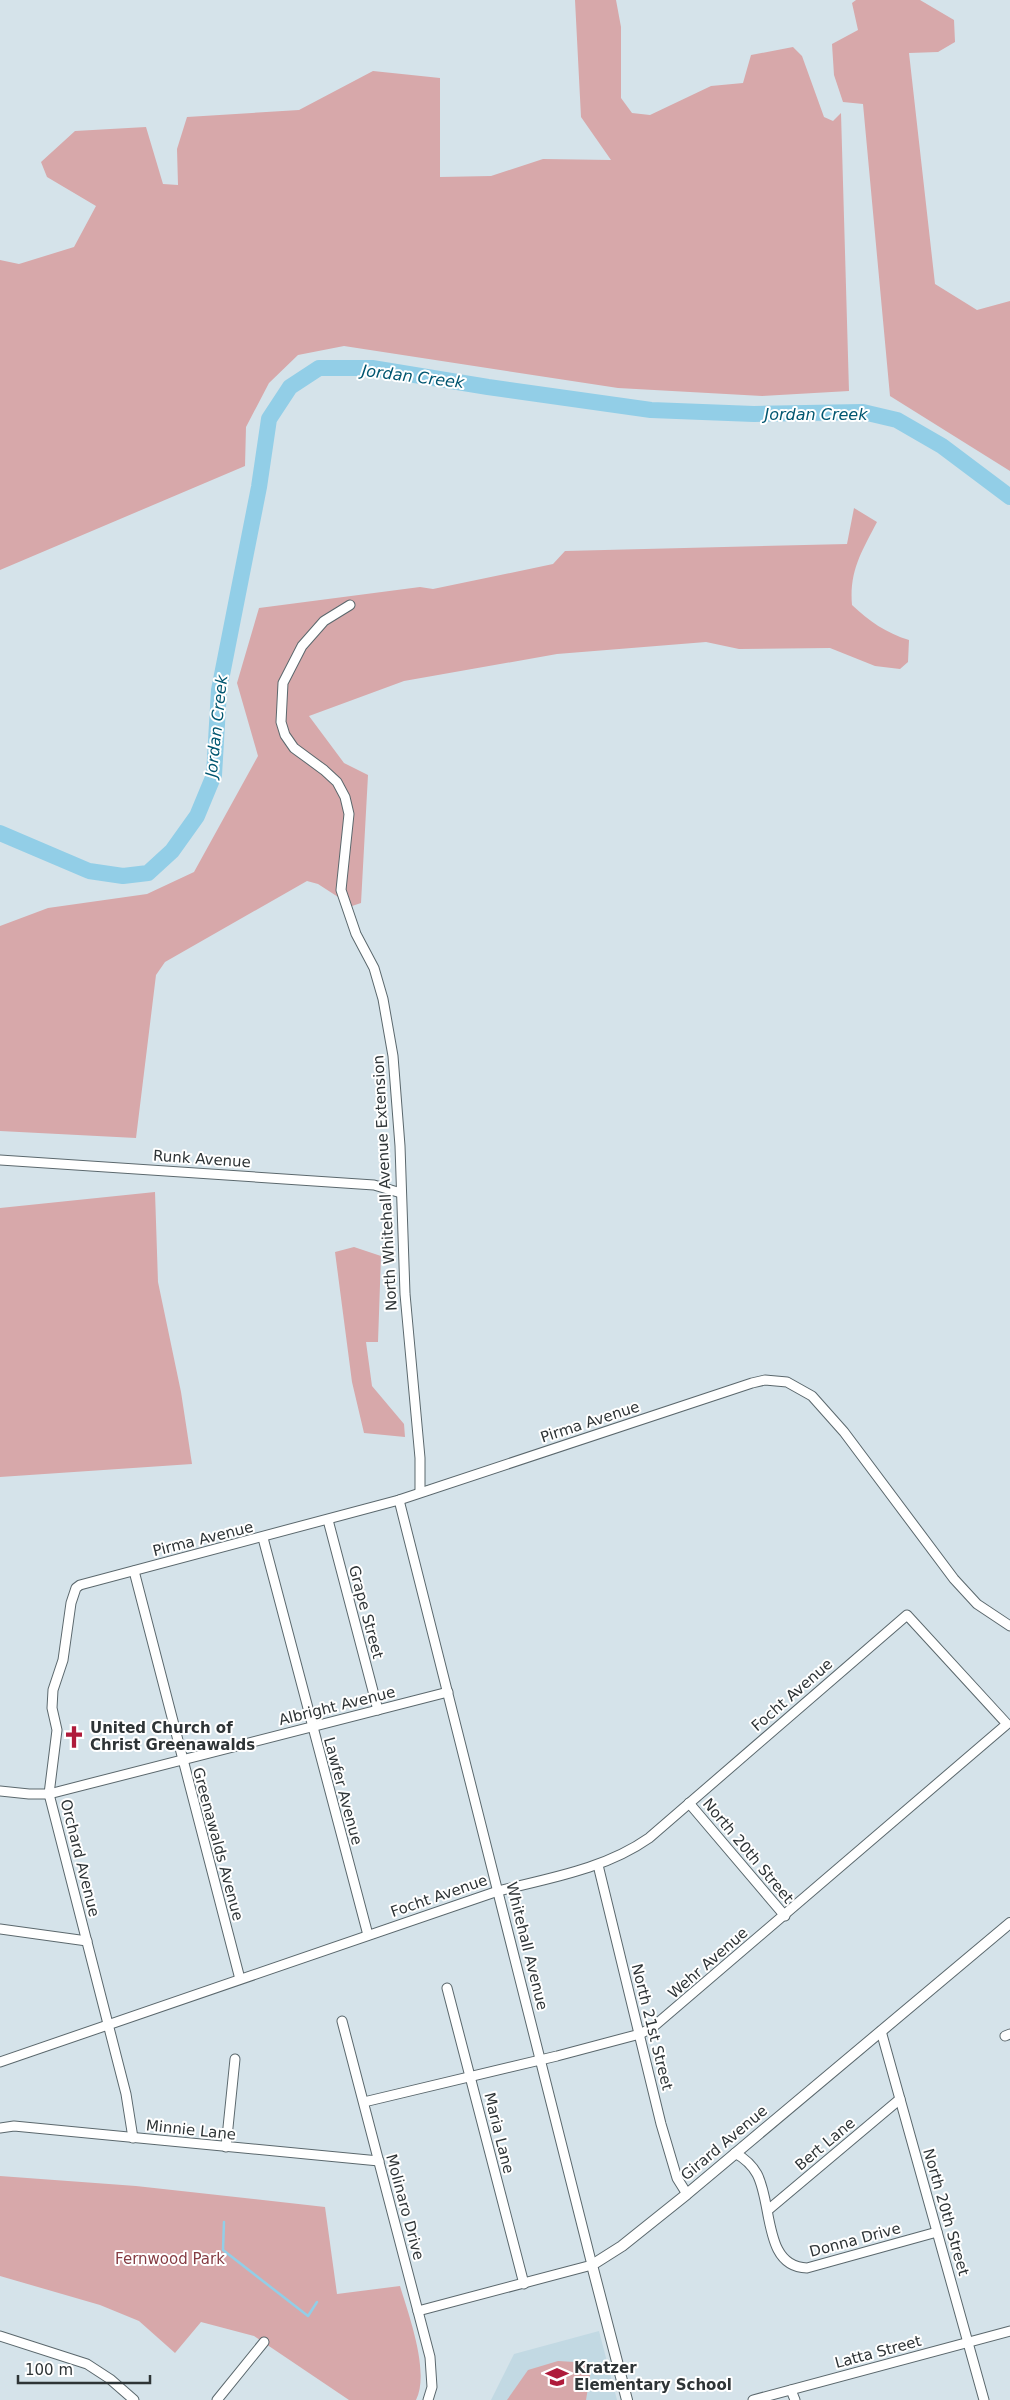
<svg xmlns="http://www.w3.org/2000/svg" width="1010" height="2400" viewBox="0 0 1010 2400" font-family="'DejaVu Sans',sans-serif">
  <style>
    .built { fill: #c2d9e3 }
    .green { fill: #d7a8aa }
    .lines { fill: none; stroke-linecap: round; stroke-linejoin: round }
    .stream { stroke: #92cee7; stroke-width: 2.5 }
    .river { stroke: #92cee7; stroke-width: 16 }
    .minor-casing { stroke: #5b686d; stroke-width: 11 }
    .tertiary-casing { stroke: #5b686d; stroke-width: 12 }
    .minor { stroke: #fff; stroke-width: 9 }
    .tertiary { stroke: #fff; stroke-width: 10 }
    .labels { text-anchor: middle; stroke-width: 4; stroke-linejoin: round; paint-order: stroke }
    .street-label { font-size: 15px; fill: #2e3436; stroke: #fff }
    .poi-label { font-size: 15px; font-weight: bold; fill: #2e3436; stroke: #fff; text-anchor: start }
    .park-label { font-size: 15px; fill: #863c43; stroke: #fff }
    .water-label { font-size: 16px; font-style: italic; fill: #015670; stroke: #fff }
  </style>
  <rect width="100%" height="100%" fill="#d5e3ea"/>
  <!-- built -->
  <path class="built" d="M599,2331L617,2400H491L514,2354Z"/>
  <!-- green -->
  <g class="green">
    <path d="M575,0H616L621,27V98L632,113L650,115L711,86L743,83L751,55L793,47L802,56L824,117L833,121L841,113L849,391L762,396L618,388L344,346L298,355L269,383L246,427L245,466L0,570V260L19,264L74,247L96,206L47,177L41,162L75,131L146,127L163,184L178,185L177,149L187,117L299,110L373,71L440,78V177L491,176L543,159L611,160L581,117Z"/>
    <path d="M856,0H920L954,20L955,42L938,52L909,53L935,284L977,310L1010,301V471L890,396L863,104L843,102L834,75L832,44L858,30L852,3Z"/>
    <path d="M854,508L877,522C862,551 849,571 852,605C869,621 886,633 909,640L908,662L900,669L875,666L830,648L739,649L706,642L557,654L404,681L309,716L344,763L368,775L361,903L352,906L318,884L307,881L165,962L156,975L136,1138L0,1131V926L48,908L147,894L194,872L258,756L237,683L259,608L420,587L433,589L553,564L565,551L847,544Z"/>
    <path d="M155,1192L158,1282L181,1392L192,1464L0,1477V1208Z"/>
    <path d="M354,1247L381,1256L378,1342H366L372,1386L404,1424L405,1437L364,1433L352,1382L335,1252Z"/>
    <path d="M0,2176L136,2186L325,2207L337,2294L400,2286C409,2316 430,2372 416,2400H349L254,2336L201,2322L175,2353L139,2321L100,2305L0,2276Z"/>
    <path d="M558,2361L592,2363L586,2400H507L528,2370Z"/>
  </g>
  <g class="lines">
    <!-- stream -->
    <path class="stream" d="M224,2222L223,2250L308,2316L317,2302"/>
    <!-- river -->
    <path class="river" d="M0,833L89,871L123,876L148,873L172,851L197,816L214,775L219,690L259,487L269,419L290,387L319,368H372L488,387L651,410L754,414L863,412L897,420L942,446L1010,497"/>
    <defs>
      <g id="minor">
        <path d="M350,605L324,621L302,646L283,683L281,722L285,735L294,748L324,770L337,782L345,797L349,814L341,890L356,934L374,968L383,999L393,1056L400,1146L405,1294L420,1458V1492"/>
        <path d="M0,1160L374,1185L401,1193"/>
        <path d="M399,1500L592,2265L418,2311"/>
        <path d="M328,1520L378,1710"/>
        <path d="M263,1538L368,1935"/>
        <path d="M134,1571L240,1979"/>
        <path d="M0,1791L29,1794H49L448,1692"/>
        <path d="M689,1803L785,1916"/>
        <path d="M598,1865L661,2124L677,2178L687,2194"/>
        <path d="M0,1929L87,1941"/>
        <path d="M447,1988L524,2284"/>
        <path d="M342,2021L430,2357L432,2387L428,2400"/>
        <path d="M881,2031L984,2400"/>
        <path d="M1005,2036L1010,2034"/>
        <path d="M0,2062L498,1891C550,1878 605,1869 649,1838L907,1615L1007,1724L653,2027L640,2034L557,2056L364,2102"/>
        <path d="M0,2128L14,2126L379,2161"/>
        <path d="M133,2138L126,2094L49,1794L57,1730L52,1708L53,1690L63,1660L71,1603L76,1588L80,1585L399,1500L752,1383L765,1380L787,1382L812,1396L844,1432L954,1579L977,1604L1010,1626"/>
        <path d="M226,2147L235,2059"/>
        <path d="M735,2153C744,2158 752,2165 757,2174C773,2204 763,2267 807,2268L937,2232"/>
        <path d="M768,2210L900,2099"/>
        <path d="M0,2336L87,2364L110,2379L134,2400"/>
        <path d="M791,2390L795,2400"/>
        <path d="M217,2400L264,2342"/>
        <path d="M753,2400L1010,2331"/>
      </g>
      <path id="tertiary" d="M627,2400L592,2265L622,2246L687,2194L1010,1923"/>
    </defs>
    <!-- minor casing -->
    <use href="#minor" class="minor-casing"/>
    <!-- tertiary casing -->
    <use href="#tertiary" class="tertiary-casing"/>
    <!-- minor -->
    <use href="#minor" class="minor"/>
    <!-- tertiary -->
    <use href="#tertiary" class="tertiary"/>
  </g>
  <!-- icons -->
  <defs>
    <symbol id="church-bare" viewBox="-9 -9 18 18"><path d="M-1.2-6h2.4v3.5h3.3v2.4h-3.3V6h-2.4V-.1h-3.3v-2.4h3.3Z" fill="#af1b3b" stroke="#fff" stroke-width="2.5" paint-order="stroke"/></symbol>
    <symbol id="school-bare" viewBox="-9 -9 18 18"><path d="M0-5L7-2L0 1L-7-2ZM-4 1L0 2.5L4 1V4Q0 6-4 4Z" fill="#af1b3b" stroke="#fff" stroke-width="2.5" paint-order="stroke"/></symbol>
  </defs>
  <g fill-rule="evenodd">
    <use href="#church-bare" x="58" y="1721" width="32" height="32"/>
    <use href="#school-bare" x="541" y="2361" width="32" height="32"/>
  </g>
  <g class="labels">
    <!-- street labels -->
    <g class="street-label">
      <text transform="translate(202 1159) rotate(4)" y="5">Runk Avenue</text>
      <text transform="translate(385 1183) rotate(-93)" y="5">North Whitehall Avenue Extension</text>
      <text transform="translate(590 1422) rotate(-18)" y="5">Pirma Avenue</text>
      <text transform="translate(203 1539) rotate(-14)" y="5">Pirma Avenue</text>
      <text transform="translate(366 1612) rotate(75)" y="5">Grape Street</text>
      <text transform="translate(792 1695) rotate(-41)" y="5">Focht Avenue</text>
      <text transform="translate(337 1706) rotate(-14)" y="5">Albright Avenue</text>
      <text transform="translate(343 1791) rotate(75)" y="5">Lawfer Avenue</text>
      <text transform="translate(218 1844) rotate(75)" y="5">Greenawalds Avenue</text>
      <text transform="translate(748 1851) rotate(50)" y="5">North 20th Street</text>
      <text transform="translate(80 1858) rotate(76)" y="5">Orchard Avenue</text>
      <text transform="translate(439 1896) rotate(-19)" y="5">Focht Avenue</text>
      <text transform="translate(527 1946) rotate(76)" y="5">Whitehall Avenue</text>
      <text transform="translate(708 1963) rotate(-41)" y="5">Wehr Avenue</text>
      <text transform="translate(652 2027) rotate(76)" y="5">North 21st Street</text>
      <text transform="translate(191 2130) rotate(6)" y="5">Minnie Lane</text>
      <text transform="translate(499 2133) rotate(76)" y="5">Maria Lane</text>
      <text transform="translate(724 2143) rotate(-40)" y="5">Girard Avenue</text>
      <text transform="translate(825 2144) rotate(-40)" y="5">Bert Lane</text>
      <text transform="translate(405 2207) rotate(75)" y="5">Molinaro Drive</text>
      <text transform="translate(946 2212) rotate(74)" y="5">North 20th Street</text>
      <text transform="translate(855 2240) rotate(-15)" y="5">Donna Drive</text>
      <text transform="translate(878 2352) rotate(-15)" y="5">Latta Street</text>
    </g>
    <!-- poi labels -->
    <g class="poi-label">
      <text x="90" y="1733">United Church of<tspan x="90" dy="17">Christ Greenawalds</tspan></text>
      <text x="574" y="2373">Kratzer<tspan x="574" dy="17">Elementary School</tspan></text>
    </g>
    <!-- park labels -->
    <g class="park-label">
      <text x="170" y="2264">Fernwood Park</text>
    </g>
    <!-- water labels -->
    <g class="water-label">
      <text transform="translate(413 376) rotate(7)" y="6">Jordan Creek</text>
      <text x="816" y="420">Jordan Creek</text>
      <text transform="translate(216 726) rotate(-84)" y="6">Jordan Creek</text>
    </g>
  </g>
  <!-- scale -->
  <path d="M18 2375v8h132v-8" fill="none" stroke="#2e3436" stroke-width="2.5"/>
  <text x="25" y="2375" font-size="15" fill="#2e3436" stroke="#ffffff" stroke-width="4" paint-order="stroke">100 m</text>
</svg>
